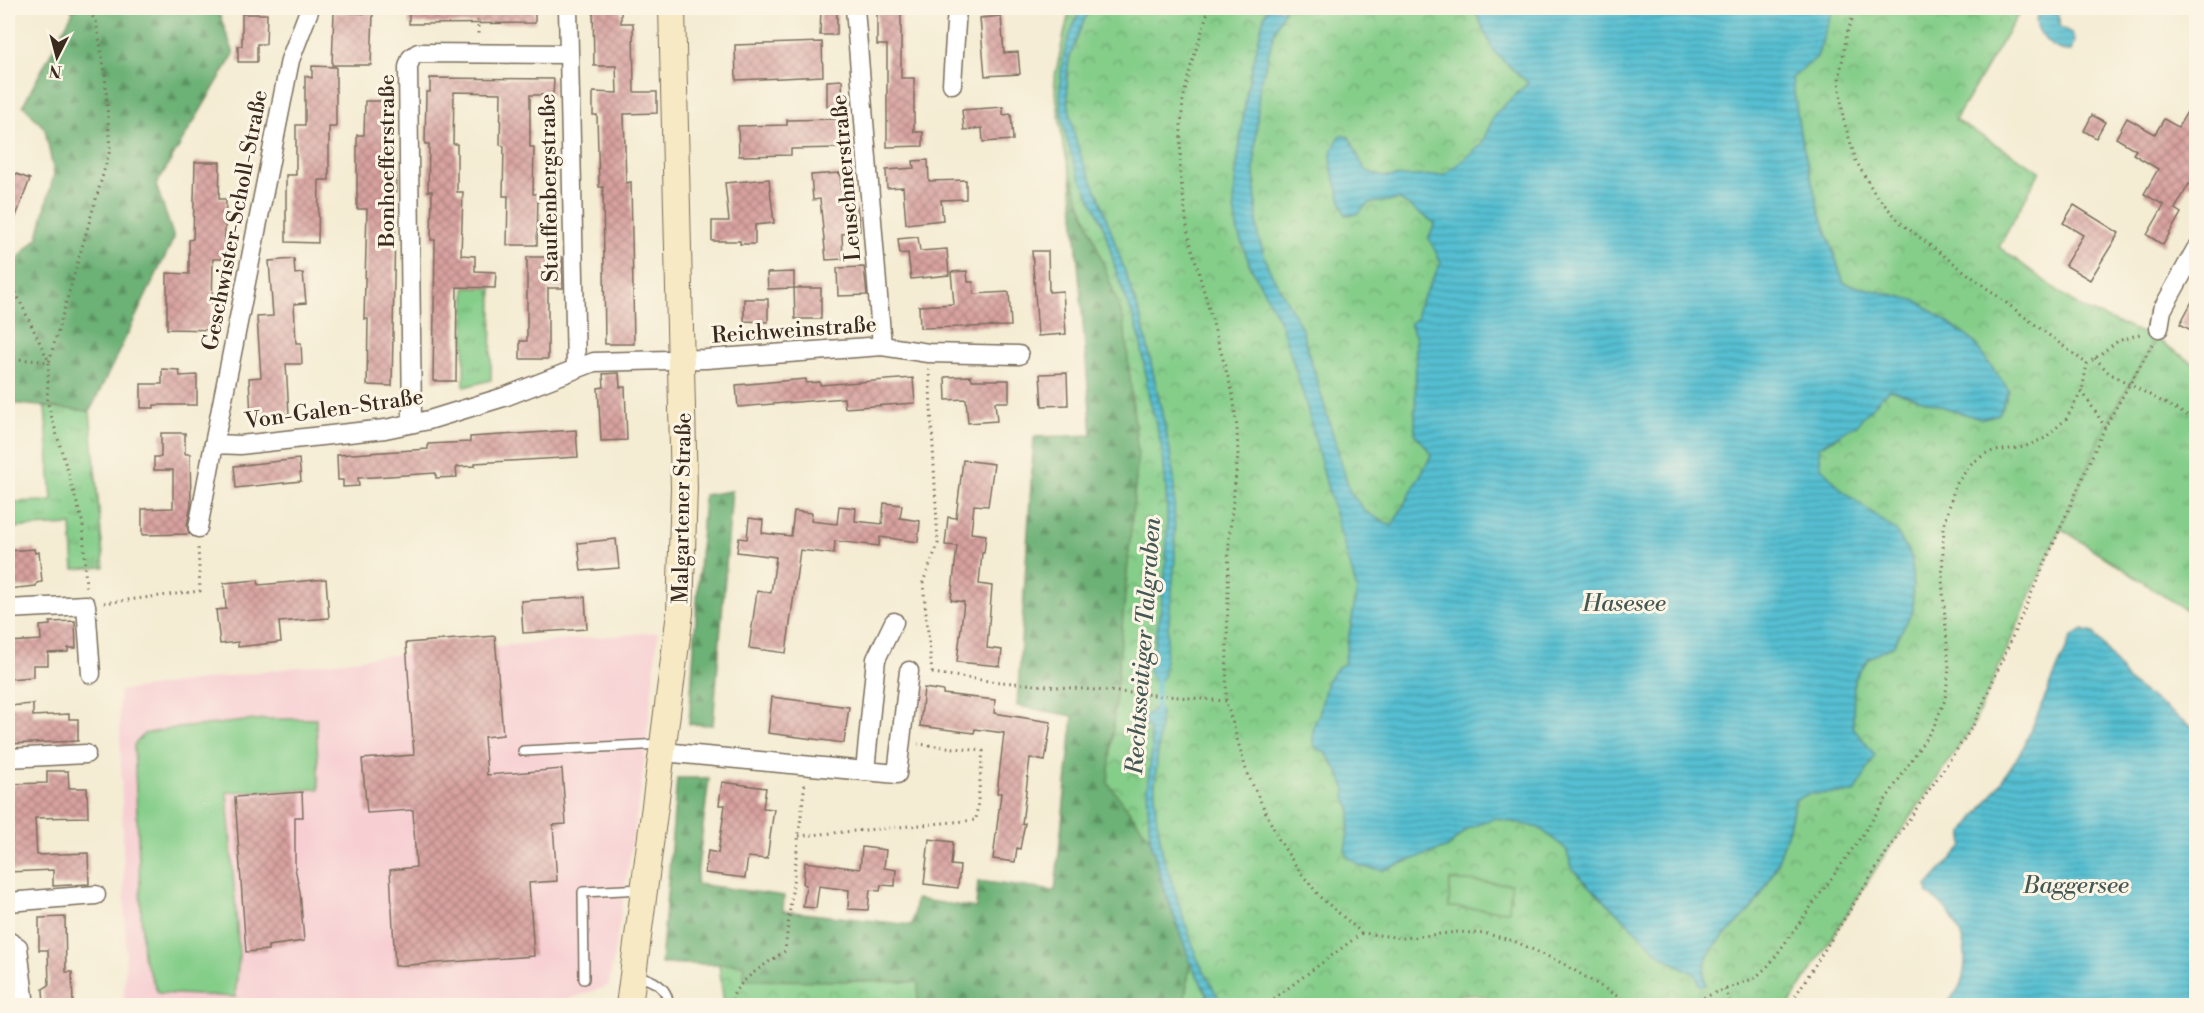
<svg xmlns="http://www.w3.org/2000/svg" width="2204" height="1013" viewBox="0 0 2204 1013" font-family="'Libre Bodoni',serif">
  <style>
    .built { fill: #f7cfd3 }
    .grass { fill: url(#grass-tufts); stroke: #607c54; stroke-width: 1.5 }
    .forest { fill: url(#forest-firs); stroke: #546e4a; stroke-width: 1.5 }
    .park { fill: url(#park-crowns); stroke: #607c54; stroke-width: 1.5 }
    .pitch { fill: #85ce8a; stroke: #607c54; stroke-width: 1.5 }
    .water { fill: url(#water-rules); stroke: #487478; stroke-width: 1.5 }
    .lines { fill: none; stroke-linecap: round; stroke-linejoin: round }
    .stream { stroke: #55bfd1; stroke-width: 5 }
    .building { fill: url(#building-cross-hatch) }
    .lane-casing { stroke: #7c6e5d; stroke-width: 12 }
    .street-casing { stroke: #7c6e5d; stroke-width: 21 }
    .secondary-casing { stroke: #7c6e5d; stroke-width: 28 }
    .path { stroke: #7c6e5d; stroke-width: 3; stroke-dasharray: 1.5 4.5; stroke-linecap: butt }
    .lane { stroke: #fff; stroke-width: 9 }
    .street { stroke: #fff; stroke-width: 18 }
    .secondary { stroke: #f6e9c3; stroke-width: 26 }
    .labels { text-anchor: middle; stroke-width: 6; stroke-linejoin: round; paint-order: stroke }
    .street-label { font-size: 22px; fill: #3b2a1e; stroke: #fcf5e5 }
    .water-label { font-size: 24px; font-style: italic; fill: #435754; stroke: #fcf5e5 }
  </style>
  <defs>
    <pattern id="grass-tufts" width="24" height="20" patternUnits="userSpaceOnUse" patternTransform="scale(1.5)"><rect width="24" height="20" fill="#85ce8a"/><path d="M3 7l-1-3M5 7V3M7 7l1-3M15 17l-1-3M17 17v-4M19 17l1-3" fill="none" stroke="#6ea770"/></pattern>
    <pattern id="forest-firs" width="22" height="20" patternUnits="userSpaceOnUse" patternTransform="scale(1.5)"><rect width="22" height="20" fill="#6cb176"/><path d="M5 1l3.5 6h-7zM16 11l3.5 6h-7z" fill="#5a9060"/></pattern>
    <pattern id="park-crowns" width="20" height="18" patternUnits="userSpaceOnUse" patternTransform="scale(1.5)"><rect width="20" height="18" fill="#85ce8a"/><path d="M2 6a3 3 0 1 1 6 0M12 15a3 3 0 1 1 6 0" fill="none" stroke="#6ea770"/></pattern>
    <pattern id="water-rules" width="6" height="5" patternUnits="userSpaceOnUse" patternTransform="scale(1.5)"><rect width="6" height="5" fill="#55bfd1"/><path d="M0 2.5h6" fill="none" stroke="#489ba9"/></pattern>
    <pattern id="building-cross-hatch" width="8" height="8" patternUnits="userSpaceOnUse" patternTransform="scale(1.5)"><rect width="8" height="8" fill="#d8a2a0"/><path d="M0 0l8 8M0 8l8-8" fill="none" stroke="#b08482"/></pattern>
  </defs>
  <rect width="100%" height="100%" fill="#fcf5e5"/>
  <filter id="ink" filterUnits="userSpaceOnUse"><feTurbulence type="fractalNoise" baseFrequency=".0167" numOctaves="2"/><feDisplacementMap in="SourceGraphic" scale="12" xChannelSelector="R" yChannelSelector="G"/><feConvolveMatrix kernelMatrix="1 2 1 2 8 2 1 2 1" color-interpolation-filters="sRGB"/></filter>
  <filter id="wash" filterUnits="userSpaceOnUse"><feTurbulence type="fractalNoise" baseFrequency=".008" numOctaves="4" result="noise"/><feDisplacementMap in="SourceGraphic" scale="24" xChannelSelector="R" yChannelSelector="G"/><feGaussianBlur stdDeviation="1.35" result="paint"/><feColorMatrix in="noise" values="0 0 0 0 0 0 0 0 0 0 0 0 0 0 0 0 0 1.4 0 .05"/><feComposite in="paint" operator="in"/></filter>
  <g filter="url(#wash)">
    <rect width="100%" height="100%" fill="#f4ecd3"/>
    <!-- built -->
    <path class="built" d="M658,632L642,782L609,986L546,1006L123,1005L126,956L119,691L382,656Z"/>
    <!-- grass -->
    <g class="grass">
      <path d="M465,288H492L491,380L464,387Z"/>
      <path d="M2156,339L2196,365V617L2059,527L2105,427Z"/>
      <path d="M45,407L90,411L104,567L74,569L71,525L8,528V502L52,501Z"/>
      <path d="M1190,961L1212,1005H1184Z"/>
    </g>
    <!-- forest -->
    <g class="forest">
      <path d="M70,8H217L234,54L156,185L174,238L90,411L8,403V269L38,237L54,174L45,129L23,105L73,12Z"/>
      <path d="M1071,176L1124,320L1138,454L1108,783L1150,838L1162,884L1190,961L1184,1005H918V982L744,980L743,964H661L677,778H709L696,884L784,896L783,911L912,925L916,899L976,908L978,881L1055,891L1073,716L1017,706L1034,437L1092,435Z"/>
      <path d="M732,491L713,725L689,724L704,495Z"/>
    </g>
    <!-- park -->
    <g class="park">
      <path d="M1070,8H2022L1955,120L2040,171L1999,247L2080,307L2156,339L2105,427L1973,726L1884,856L1789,1005L1503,1006C1477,991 1461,990 1434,1006L1212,1005L1190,961L1162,884L1150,838L1108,783L1138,454L1124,320L1071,176L1063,145L1054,80Z"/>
      <path d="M719,964H743L744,980L918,982V1005H724Z"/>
    </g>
    <!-- pitch -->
    <g class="pitch">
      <path d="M265,719H316L319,789L227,792L239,955L235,997L158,993L143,957L134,745L144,734L168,729Z"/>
      <path d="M1450,880L1511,884L1509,911L1449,907Z"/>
    </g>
    <!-- water -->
    <g class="water">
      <path d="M1082,8H1090L1081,27L1069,60L1067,77L1068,100L1074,134L1082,159L1099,196L1142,321L1170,450L1174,479L1175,559L1164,671L1163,678L1157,682L1154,681L1148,670C1167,600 1172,523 1162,450C1159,432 1153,415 1149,397C1145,378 1144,358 1140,339C1136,319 1126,302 1120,283C1112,262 1109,239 1100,218C1094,203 1085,189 1078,173C1055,116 1052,62 1082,8Z"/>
      <path d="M1268,8H1285L1275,30L1259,90L1254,170L1258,236L1268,267L1301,327L1350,492L1366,512L1392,526L1432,454L1415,434L1416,338L1410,323L1417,319V309L1441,263L1429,238L1435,223L1400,200L1369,203L1357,214L1345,215L1332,170L1331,153L1340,135L1349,137L1365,170L1383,177L1444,175L1481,145L1495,114L1528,83L1494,52L1474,8H1833L1817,57L1792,78L1800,133L1818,206L1844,283L1918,301L1972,340L2009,390L1999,414L1980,419L1889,389L1856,425L1819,447L1821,467L1843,491L1895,530L1912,558L1913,611L1893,646L1869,658L1854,679L1853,727L1875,755L1855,793L1808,794L1795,800C1788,837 1775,877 1753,907C1741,922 1714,942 1707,958C1703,968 1703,976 1706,985L1700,986L1696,975L1663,957L1573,870L1566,849L1539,828L1495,818L1467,829L1448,847L1383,870L1362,867L1349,858L1345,851L1351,812L1345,796L1346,790L1338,771L1326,753L1316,748L1313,742V727L1319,715L1327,681L1338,667L1344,664L1357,590L1326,482L1305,400L1281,324L1250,265L1238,233L1234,208L1235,181L1247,89L1264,16Z"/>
      <path d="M2047,12L2058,14L2060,26L2072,34L2075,42L2070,51C2054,53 2032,31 2037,16Z"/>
      <path d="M2083,630L2094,633L2129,682L2196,730V1005H1945C1950,999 1959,991 1961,983C1973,947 1957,914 1928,894L1927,886L1963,846L1964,832L1995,791L2023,748L2071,638Z"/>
      <path d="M1157,706L1161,713L1155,786L1156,813L1163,855L1197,958L1218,997L1227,1005H1212L1190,961L1162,882L1150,838L1147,789L1152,747L1149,728L1145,726L1143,720L1146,715Z"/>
    </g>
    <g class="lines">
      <!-- stream -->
      <path class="stream" d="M1157,711V678"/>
    </g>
    <g id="blocks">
      <!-- building -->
      <g class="building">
        <path d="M480,8H535V23L409,24V9H480Z"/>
        <path d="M593,8H621V23H633L634,92H657V113L624,114L626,183L631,182L634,344H605L603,187H599L597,115H593V92L617,93L616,66H594Z"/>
        <path d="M821,8H837V35H820Z"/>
        <path d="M877,8H901V78H914V132H923V146L887,147V45H877Z"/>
        <path d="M334,12L373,14L371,65H332Z"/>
        <path d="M242,14H267L266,44H257V62H238V46H242Z"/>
        <path d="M1001,16L1004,53L1018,52L1020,74L985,76L980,18Z"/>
        <path d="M822,42L823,76L736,80L735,45Z"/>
        <path d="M312,66L336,67V127H329V180H319L318,243L286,242V175H296V125H305V76L312,78Z"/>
        <path d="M430,78L554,79L553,95H530V147H534L533,194H538L537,245H507L508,196H503L504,146L500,145L501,93L454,92L453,144H457V192H463L461,255L475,256V271L496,272L495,288L457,287L456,381H433L435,240H431L432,191H428L429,144H425L426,92H430Z"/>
        <path d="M842,80L843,105L827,106V81Z"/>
        <path d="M2196,97V178L2192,186L2189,184L2175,209L2181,213L2163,245L2147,235L2164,205L2144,194L2158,169L2133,154L2136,150L2116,138L2127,118L2155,134L2164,119L2178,127Z"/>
        <path d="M365,101H385V134H394L393,174H396L392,386L367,385L368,319H364L367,209H357V135H364Z"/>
        <path d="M1003,107V115L1011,114L1013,140L983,142L982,128L964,130L962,110Z"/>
        <path d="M2092,115L2105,122L2096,138L2084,131Z"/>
        <path d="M840,119V148L791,149V155L739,156L738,126L787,125V120Z"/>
        <path d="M928,160L929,181L966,180V199L941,200L943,220L906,224L903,187L887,188L886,170L914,168L913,161Z"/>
        <path d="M195,162H220L219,199H226L224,259H213L212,313L216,314V330L167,329V273L189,274V240L193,239Z"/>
        <path d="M8,171L30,179L10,232H8Z"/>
        <path d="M840,173L843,208L857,206L860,231L842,234L843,259L826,260L820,199L813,200L811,175Z"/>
        <path d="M769,179L774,223L755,225V244H740V241H712V221H729L725,183Z"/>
        <path d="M2074,205L2119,233L2090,280L2065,265L2083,235L2063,223Z"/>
        <path d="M918,237L920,251L947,249L949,275L911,279L908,253L900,254L898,239Z"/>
        <path d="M1032,251H1048L1049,292L1063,291L1066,334L1038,336Z"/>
        <path d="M527,257H562L563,288H548V359H520V341H527Z"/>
        <path d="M294,259L295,274L303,273L306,303L294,304L296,343H301L302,364H286L289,414L251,416L249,378L261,377L257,317L273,316L269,261Z"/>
        <path d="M864,267L867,295L838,296L837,268Z"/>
        <path d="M967,271L968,282H973L974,294L1009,292L1011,326L920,328L919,306L954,304L951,272Z"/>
        <path d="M794,272V288L768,289L767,273Z"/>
        <path d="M794,288H821V319H795Z"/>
        <path d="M2196,294V333L2180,324Z"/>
        <path d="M744,299H768V322L744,321Z"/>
        <path d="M162,369L179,370L180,376L197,375V405H154V408H141V384H162Z"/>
        <path d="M619,373L620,387H625L627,440L601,441L598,388L604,387L603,374Z"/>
        <path d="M1067,373L1068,405L1042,406L1040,374Z"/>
        <path d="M971,376L972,380H1009V402H995L997,421L968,423L966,399L946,400L945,377Z"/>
        <path d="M913,378L915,403L845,408L844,398L738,407L736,385L806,379V383L820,382V385Z"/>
        <path d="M576,430L578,457L475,463V466L456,467L457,477L436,478V473L358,478L359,486L343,487V480H338L337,455L428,449V444L470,442V437Z"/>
        <path d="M161,433H185V454H190L191,505L187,526L189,534L142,535V509L173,508V470H154V457H161Z"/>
        <path d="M299,459L301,481L236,488L234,466Z"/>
        <path d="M963,460L994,464L988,506L974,505L971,533L986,535L984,553H982L979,584L992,586L987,648L1002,650L1000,666L957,662L964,602L951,600L957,546L945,545L948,517L956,518Z"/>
        <path d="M884,503L902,505L900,518L920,521L918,542L880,537L879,546L835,541L834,554L800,550L786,653L749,648L757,591L771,593L776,557L737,552L739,538L747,539L749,518L763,520L762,533L791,536L794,511L812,513L811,521L837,524L839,506L856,508L855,521L882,524Z"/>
        <path d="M616,539L619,568L581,571L578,543Z"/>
        <path d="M34,549L35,553L39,552L42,582L37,583L36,586L8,589V551Z"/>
        <path d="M326,579L329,618L279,622L281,642L238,647V642L220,644L216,610L226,609L224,583L258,580L259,585Z"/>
        <path d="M585,597L587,629L523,633L521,601Z"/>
        <path d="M75,621L76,648H68V652L48,653V665H33V677L8,679V642L41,640L40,626L50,625V622Z"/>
        <path d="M495,636L503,735L484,737L487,775L562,769L566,824L553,825L557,881L529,883L534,956L395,966L390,870L416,867L413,810L367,813L362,759L414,755L406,643Z"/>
        <path d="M924,688L943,691V694L995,700L994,713L1051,722L1045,761L1030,758L1022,824L1025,823L1020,849L1017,848L1015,862L993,859L1001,793H997L1004,733L975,729L974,733L920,726Z"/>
        <path d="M772,697L849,707L844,743L768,733Z"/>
        <path d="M33,704V716L69,714V719H78V741L8,744V706Z"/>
        <path d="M47,771H68L69,788H87L88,817L35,818L37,855L88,853L89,884L53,886V870L8,872V842H12L11,816H8V784L47,783Z"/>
        <path d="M722,782L766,788L763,808L774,809L767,859L748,857L745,878L705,873L708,851L718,853L725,805H719Z"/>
        <path d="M302,792L303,817H295V868L300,892L304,941L268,946V950L246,952L235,797Z"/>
        <path d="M929,839L953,842L951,865L960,866L958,888L924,884Z"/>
        <path d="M862,847L886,850L884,868L896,870L895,886L881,885L880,891L870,890L868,910L848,909L849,890L819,886L816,908L803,907L806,885L803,884L805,862L860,869Z"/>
        <path d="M65,917L66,972H72L73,1005H44L43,989L49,985L48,950H39V918Z"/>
      </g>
    </g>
  </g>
  <g filter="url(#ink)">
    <use href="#blocks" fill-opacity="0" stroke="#7c6e5d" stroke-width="1.5"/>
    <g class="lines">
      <defs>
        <g id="lane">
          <path d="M523,751L662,744"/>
          <path d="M636,976C652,979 669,987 668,1006"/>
          <path d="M584,979L583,892L643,889"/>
        </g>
        <g id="street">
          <path d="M568,8L576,368"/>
          <path d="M855,8L882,346"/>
          <path d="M952,84L957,8"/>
          <path d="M2159,328L2162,310L2196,249"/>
          <path d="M412,423L408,67L411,58L418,53L568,54"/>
          <path d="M214,444L290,60L310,8"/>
          <path d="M198,528L214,444L240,445L385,429L429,420L504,397L594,362L706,359L882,346L928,353L1019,355"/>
          <path d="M8,609L86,605L91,674"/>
          <path d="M663,752L897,774L909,671"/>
          <path d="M8,758L86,754"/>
          <path d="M865,771L876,659L894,622"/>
          <path d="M8,902L96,895"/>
          <path d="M8,941L18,947L25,1006"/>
        </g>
        <path id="secondary" d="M629,1006L680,613L684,488L672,8"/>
      </defs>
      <!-- lane casing -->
      <use href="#lane" class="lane-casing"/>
      <!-- street casing -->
      <use href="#street" class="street-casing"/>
      <!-- secondary casing -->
      <use href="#secondary" class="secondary-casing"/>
      <!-- path -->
      <g class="path">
        <path d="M478,8V36"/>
        <path d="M1209,8L1190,69L1183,100L1181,125L1180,173L1188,234L1233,395L1237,428L1238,455L1229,539L1226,701L1247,773L1279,840L1298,869L1320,897L1362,933L1403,938L1458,932L1487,934L1514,941L1562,963L1627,1002L1638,1006"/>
        <path d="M1856,8L1847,33L1839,80L1843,118L1856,161L1875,194L1902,224L2087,364"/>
        <path d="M8,283L16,293L49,362L47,401L83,524L86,589"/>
        <path d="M8,358L49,362L110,150L105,73L96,21L86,8"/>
        <path d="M2095,358L2109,373L2196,420"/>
        <path d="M929,369L938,544L923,582L932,673"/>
        <path d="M2082,391L2105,427"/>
        <path d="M104,603L200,591L198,545"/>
        <path d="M932,673L989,681L1226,701"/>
        <path d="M799,836L976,820L983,751L918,744"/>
        <path d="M1725,989L1731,1006"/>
        <path d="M731,1006C729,984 770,962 785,951L805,782"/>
        <path d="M1264,1006L1362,933"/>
        <path d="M1681,1006L1755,978L1770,964L1861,837L1934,726L1945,700L1949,669L1942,579L1944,526L1955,486L1971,464L1988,452L2024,447L2045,438L2066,419L2082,391L2087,364L2118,341L2143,333"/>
        <path d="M1789,1006L1884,856L1973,726L2105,427L2153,343"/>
      </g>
      <!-- lane -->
      <use href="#lane" class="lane"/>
      <!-- street -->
      <use href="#street" class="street"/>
      <!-- secondary -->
      <use href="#secondary" class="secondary"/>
    </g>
  </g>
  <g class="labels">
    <!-- street labels -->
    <g class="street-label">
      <text transform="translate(386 161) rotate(-90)" y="8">Bonhoefferstraße</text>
      <text transform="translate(845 178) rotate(-95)" y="8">Leuschnerstraße</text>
      <text transform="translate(548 188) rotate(-91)" y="8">Stauffenbergstraße</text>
      <text transform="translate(234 220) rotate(-79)" y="8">Geschwister-Scholl-Straße</text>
      <text transform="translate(794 329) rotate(-4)" y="8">Reichweinstraße</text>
      <text transform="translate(334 408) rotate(-8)" y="8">Von-Galen-Straße</text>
      <text transform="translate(681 508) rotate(-89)" y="8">Malgartener Straße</text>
    </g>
    <!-- water labels -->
    <g class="water-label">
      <text x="1624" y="611">Hasesee</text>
      <text transform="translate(1143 646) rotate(-86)" y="8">Rechtsseitiger Talgraben</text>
      <text x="2076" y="893">Baggersee</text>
    </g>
  </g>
  <!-- margin -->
  <rect width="2204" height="1013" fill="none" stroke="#fcf5e5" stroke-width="30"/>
  <!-- north arrow -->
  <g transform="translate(57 57) rotate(186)" stroke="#fcf5e5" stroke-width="4.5" paint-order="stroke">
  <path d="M0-4.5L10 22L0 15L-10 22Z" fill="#3b2a1e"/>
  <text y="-9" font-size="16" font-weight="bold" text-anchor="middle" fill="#3b2a1e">N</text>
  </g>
</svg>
